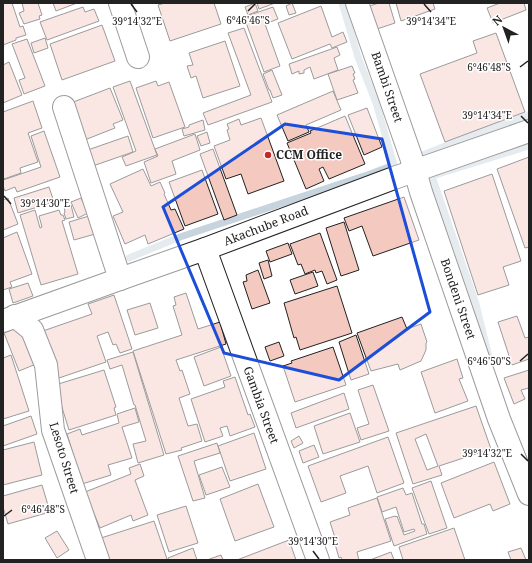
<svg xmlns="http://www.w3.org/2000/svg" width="532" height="563" viewBox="0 0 532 563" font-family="'Noto Serif',serif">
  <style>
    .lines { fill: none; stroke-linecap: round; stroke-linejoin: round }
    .stream { stroke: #c7d3dd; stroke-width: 7 }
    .building { fill: #f3c9c0; stroke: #222; fill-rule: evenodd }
    .minor-casing { stroke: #222; stroke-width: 24 }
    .minor { stroke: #fff; stroke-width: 22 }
    .marked { fill: none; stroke: #1d4ed8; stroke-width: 3; stroke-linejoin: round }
    .ticks { fill: none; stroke: #222; stroke-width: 1.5 }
    .poi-dot { fill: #c62828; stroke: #fff; stroke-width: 1.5 }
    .labels { text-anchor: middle; stroke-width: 3; stroke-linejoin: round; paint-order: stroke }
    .street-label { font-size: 12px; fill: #222; stroke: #fff }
    .poi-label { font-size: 12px; font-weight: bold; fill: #222; stroke: #fff; text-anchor: start }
    .ticks-label { font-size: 10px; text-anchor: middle; fill: #222; stroke: #fff; stroke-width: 3; stroke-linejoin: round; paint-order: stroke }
  </style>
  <rect width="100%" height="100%" fill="#fff"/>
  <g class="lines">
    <!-- stream -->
    <g class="stream">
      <path d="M342,3L358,57L376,103L394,165V175"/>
      <path d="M425,154L473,135L529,115"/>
      <path d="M129,258L180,237L370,174L394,165"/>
      <path d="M491,365L476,304L432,176L529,146"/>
    </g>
  </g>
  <!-- building -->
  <g class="building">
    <path d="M3,3H12L20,27L23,26L26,35L16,38V40L3,45L4,47L3,48Z"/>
    <path d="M22,3H38L42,15L39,16L40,19L24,24L19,13L24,11Z"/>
    <path d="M53,3H77L56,11Z"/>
    <path d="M165,3H214L221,24L170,41L158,5Z"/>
    <path d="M255,3L258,11L248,15L245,7Z"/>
    <path d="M257,3H275L259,9Z"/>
    <path d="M292,3L296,13L289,15L286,6Z"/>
    <path d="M379,3H389L395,23L374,30L366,7Z"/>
    <path d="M396,3H433L435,9L401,21Z"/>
    <path d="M500,3H524L526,10L493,23L487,8Z"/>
    <path d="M321,6L332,37L343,32L347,42L332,48L330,44L292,59L278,23Z"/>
    <path d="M83,7L85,12L94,9L99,21L47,40L40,22Z"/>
    <path d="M273,7L278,19L265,24L280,66L264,72L244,17Z"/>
    <path d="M102,25L115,61L62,80L50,44Z"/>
    <path d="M244,28L272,102L208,125L203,113L251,95L228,33Z"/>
    <path d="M496,33L525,112L445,142L420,74L477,53L473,41Z"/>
    <path d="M45,38L48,48L34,53L31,43Z"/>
    <path d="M27,39L45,86L24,94L19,80L25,78L12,44Z"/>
    <path d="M225,41L240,86L203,98L196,76L191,78L187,66L193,65L189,53Z"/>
    <path d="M337,47L340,55L334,58L338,70L314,79L310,67L304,70V73L299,74V71L292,74L289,64Z"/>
    <path d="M9,62L22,95L3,103V65Z"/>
    <path d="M352,66L355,73L353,74L355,79L353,80L358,93L337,100L328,74Z"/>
    <path d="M272,70L282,95L273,98L270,90H269L263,74Z"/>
    <path d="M130,81L157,155L126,166L122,157L136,151L113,87Z"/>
    <path d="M156,81L158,86L169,82L185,127L153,138L136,88Z"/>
    <path d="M110,88L123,120L113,124L115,128L82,141L68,104Z"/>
    <path d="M333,91L341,110L306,125L309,132L288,141L277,115Z"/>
    <path d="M33,101L42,128L28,133L38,162L20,168L21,173L4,179L3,175V112Z"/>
    <path d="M367,108L382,147L364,155L348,115Z"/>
    <path d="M345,116L365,164L329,179L323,167L319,169L324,181L306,189L287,143L311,133L310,131Z"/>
    <path d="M261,118L284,181L248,194L241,174L226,179L214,146L230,140L227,130L229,129L227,124L239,119L241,125Z"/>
    <path d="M203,120L205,130L184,136L182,129L189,127V125Z"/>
    <path d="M44,131L60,177L17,192L15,187L5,191L3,186V180L41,167L31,136Z"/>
    <path d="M207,132L210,143L201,146L197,136Z"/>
    <path d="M195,134L200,150L172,161L176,174L151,183L144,162L158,156L155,149Z"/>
    <path d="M128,136L133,152L87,168L82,152Z"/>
    <path d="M213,149L237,215L224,220L200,154Z"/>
    <path d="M529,157V247L525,248L497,169Z"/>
    <path d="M143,169L151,186L160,182L165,193L164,194L171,210L175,209L184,229L148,244L145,235L125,244L113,216L123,212L110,184Z"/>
    <path d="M202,170L218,214L185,226L169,182Z"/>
    <path d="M492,174L521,261L503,267L509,285L478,295L444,191Z"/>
    <path d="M49,187L54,202L18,213L14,198Z"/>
    <path d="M404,197L419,240L373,256L362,226L349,231L344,218Z"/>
    <path d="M8,198L18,224L3,230V200Z"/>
    <path d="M81,198L88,213L78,218L71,202Z"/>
    <path d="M71,205L74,217L66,219L64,213L65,212L64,207Z"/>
    <path d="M35,210L40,228L42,227L39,216L59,210L61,215H63L65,220L62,221L78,274L41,285L20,215Z"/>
    <path d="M89,216L95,234L74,240L69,222Z"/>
    <path d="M344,222L359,270L341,276L326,228Z"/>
    <path d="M17,232L32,274L10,282L12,287L3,290V238Z"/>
    <path d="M320,233L337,280L327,284L322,271L316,273L315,270L305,274L301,264L298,265L290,244Z"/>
    <path d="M288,243L292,254L270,262L266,251Z"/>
    <path d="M268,260L272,276L264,279L259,263Z"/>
    <path d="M258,270L270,303L252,309L243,282L247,281L246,275Z"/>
    <path d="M313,272L318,286L295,294L290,280Z"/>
    <path d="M28,283L33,296L13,303L9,289Z"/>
    <path d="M337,286L352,333L300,350L296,337L294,338L284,303Z"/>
    <path d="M186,293L198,329L220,322L226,344L176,360L180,371L182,370L190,394L179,398L188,426L197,424L202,441L181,448L182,450L166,454L133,351L182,335L173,306L176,305L174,297Z"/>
    <path d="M114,295L132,349L120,353L116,344L113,345L108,332L97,336L106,362L56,379L40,332L92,314L88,304Z"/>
    <path d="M150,303L158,328L135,335L127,310Z"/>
    <path d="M517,316L525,338L529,337V359L512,365L498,322Z"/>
    <path d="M402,317L407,329L421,324L427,342L426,343V350L421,361L400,370L398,364L371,371L357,333Z"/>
    <path d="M21,326L36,364L19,371L4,333Z"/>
    <path d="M356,335L369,374L351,380L339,342Z"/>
    <path d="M279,342L284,356L270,361L265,347Z"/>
    <path d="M221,347L231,376L204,386L194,357Z"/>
    <path d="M333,347L346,385L295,402L283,366L292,363L291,361Z"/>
    <path d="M133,352L164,455L138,463L133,444L146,441L135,405H134L122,365L110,369L107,360Z"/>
    <path d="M11,355L29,411L3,419V358Z"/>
    <path d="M457,359L463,378L459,379L468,401L435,413L421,372Z"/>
    <path d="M104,370L116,407L114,408L116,415L69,430L55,385Z"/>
    <path d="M529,370V388L521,390L525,399L514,404L504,378Z"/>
    <path d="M235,377L248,415L250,414L255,427L230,436L227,426L220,428L223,436L205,442L191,399L225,387L223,381Z"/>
    <path d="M373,385L389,431L361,440L357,428L369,424L358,390Z"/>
    <path d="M344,393L349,409L296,428L291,413Z"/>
    <path d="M476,406L491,449L439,466L442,475L413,484L396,433ZM426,434L438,466L427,470L415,439Z"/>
    <path d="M135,408L139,422L122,427L132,458L108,465L111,475L82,484L67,434L80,429L82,435L119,423L117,414Z"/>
    <path d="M350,413L360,442L323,454L314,426Z"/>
    <path d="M31,416L37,434L3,446V426Z"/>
    <path d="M254,433L266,469L230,481L218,446Z"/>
    <path d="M299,436L303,443L294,448L291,441Z"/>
    <path d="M388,437L404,483L377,493L368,466L340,476L346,493L321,502L308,466Z"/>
    <path d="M34,442L42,475L3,485V450Z"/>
    <path d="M217,443L220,453L194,461L205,498L193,501L178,456Z"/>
    <path d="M314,445L319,457L303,463L299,451Z"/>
    <path d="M494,462L510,504L493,511L490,504L454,518L441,483Z"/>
    <path d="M140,464L144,476L135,480L148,515L133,521L131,515L100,528L85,492L131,474L129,468Z"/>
    <path d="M222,467L230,487L206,495L199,475Z"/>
    <path d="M431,481L447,528L429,534L412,488Z"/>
    <path d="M258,484L274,527L235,541L220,499Z"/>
    <path d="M42,485L50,512L8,524L3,507V496Z"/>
    <path d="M403,488L406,495L412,493L422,524H424L427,534L394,546L385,519L395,516L396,517L397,516L404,535L415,531L414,529L404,532L396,507L382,512L377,497Z"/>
    <path d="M377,498L391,541L357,552L359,560H342L341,557L339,558L335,544H337L330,522L350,515L348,508Z"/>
    <path d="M186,506L198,543L169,552L157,515Z"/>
    <path d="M154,521L167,559L164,560H109L101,538Z"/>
    <path d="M454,528L465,560H403L399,547Z"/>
    <path d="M57,531L69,550L57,558L45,538Z"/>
    <path d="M289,540L296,560H237Z"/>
    <path d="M193,548L197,560H169L168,558Z"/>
    <path d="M521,548L526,560H511L508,552Z"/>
    <path d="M391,552L394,560H370Z"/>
    <path d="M221,555L223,560H207Z"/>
  </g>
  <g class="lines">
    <defs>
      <g id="minor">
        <path d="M120,3L138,57"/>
        <path d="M357,3L411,157L421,192L499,419L529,494"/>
        <path d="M64,107L120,279"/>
        <path d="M205,249L318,560"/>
        <path d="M15,316L32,330L46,365L53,430L98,560"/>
        <path d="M3,321L120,279L205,249L394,178L529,131"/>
      </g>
    </defs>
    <!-- minor casing -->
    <use href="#minor" class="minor-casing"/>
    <!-- minor -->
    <use href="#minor" class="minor"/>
  </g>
  <!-- marked area -->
  <path d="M0 0H532V563H0ZM285,124L382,139L430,312L339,380L224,353L163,207Z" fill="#fff" fill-opacity=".55" fill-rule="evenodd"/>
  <path class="marked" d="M285,124L382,139L430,312L339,380L224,353L163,207Z"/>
  <!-- ticks -->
  <path class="ticks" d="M131,4L137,12M424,4L431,12M248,11L255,4M520,67L528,61M521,116L528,123M4,196L11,204M520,361L528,354M521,454L528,461M4,516L12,510M313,551L319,559"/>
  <!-- markers -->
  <circle class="poi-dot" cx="268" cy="155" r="4"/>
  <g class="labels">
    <!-- street labels -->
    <g class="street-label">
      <text transform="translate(387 87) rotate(71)" y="4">Bambi Street</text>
      <text transform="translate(266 226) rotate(-21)" y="4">Akachube Road</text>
      <text transform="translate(458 299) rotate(71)" y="4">Bondeni Street</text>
      <text transform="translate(261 405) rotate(70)" y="4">Gambia Street</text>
      <text transform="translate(64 458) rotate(73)" y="4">Lesoto Street</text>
    </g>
    <!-- poi labels -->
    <g class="poi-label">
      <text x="276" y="159">CCM Office</text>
    </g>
  </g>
  <g class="ticks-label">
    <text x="248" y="24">6°46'46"S</text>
    <text x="431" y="25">39°14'34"E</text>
    <text x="137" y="25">39°14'32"E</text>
    <text x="489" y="71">6°46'48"S</text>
    <text x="487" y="119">39°14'34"E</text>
    <text x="45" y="207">39°14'30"E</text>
    <text x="489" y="365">6°46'50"S</text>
    <text x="487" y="457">39°14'32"E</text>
    <text x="43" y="513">6°46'48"S</text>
    <text x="313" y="545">39°14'30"E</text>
  </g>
  <!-- border -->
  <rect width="532" height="563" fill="none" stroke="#222222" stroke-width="8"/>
  <!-- north arrow -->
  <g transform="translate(504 28) rotate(319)" stroke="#ffffff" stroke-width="3" paint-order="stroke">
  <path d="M0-3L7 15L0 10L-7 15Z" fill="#222222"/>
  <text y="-6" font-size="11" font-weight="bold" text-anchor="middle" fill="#222222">N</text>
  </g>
</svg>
